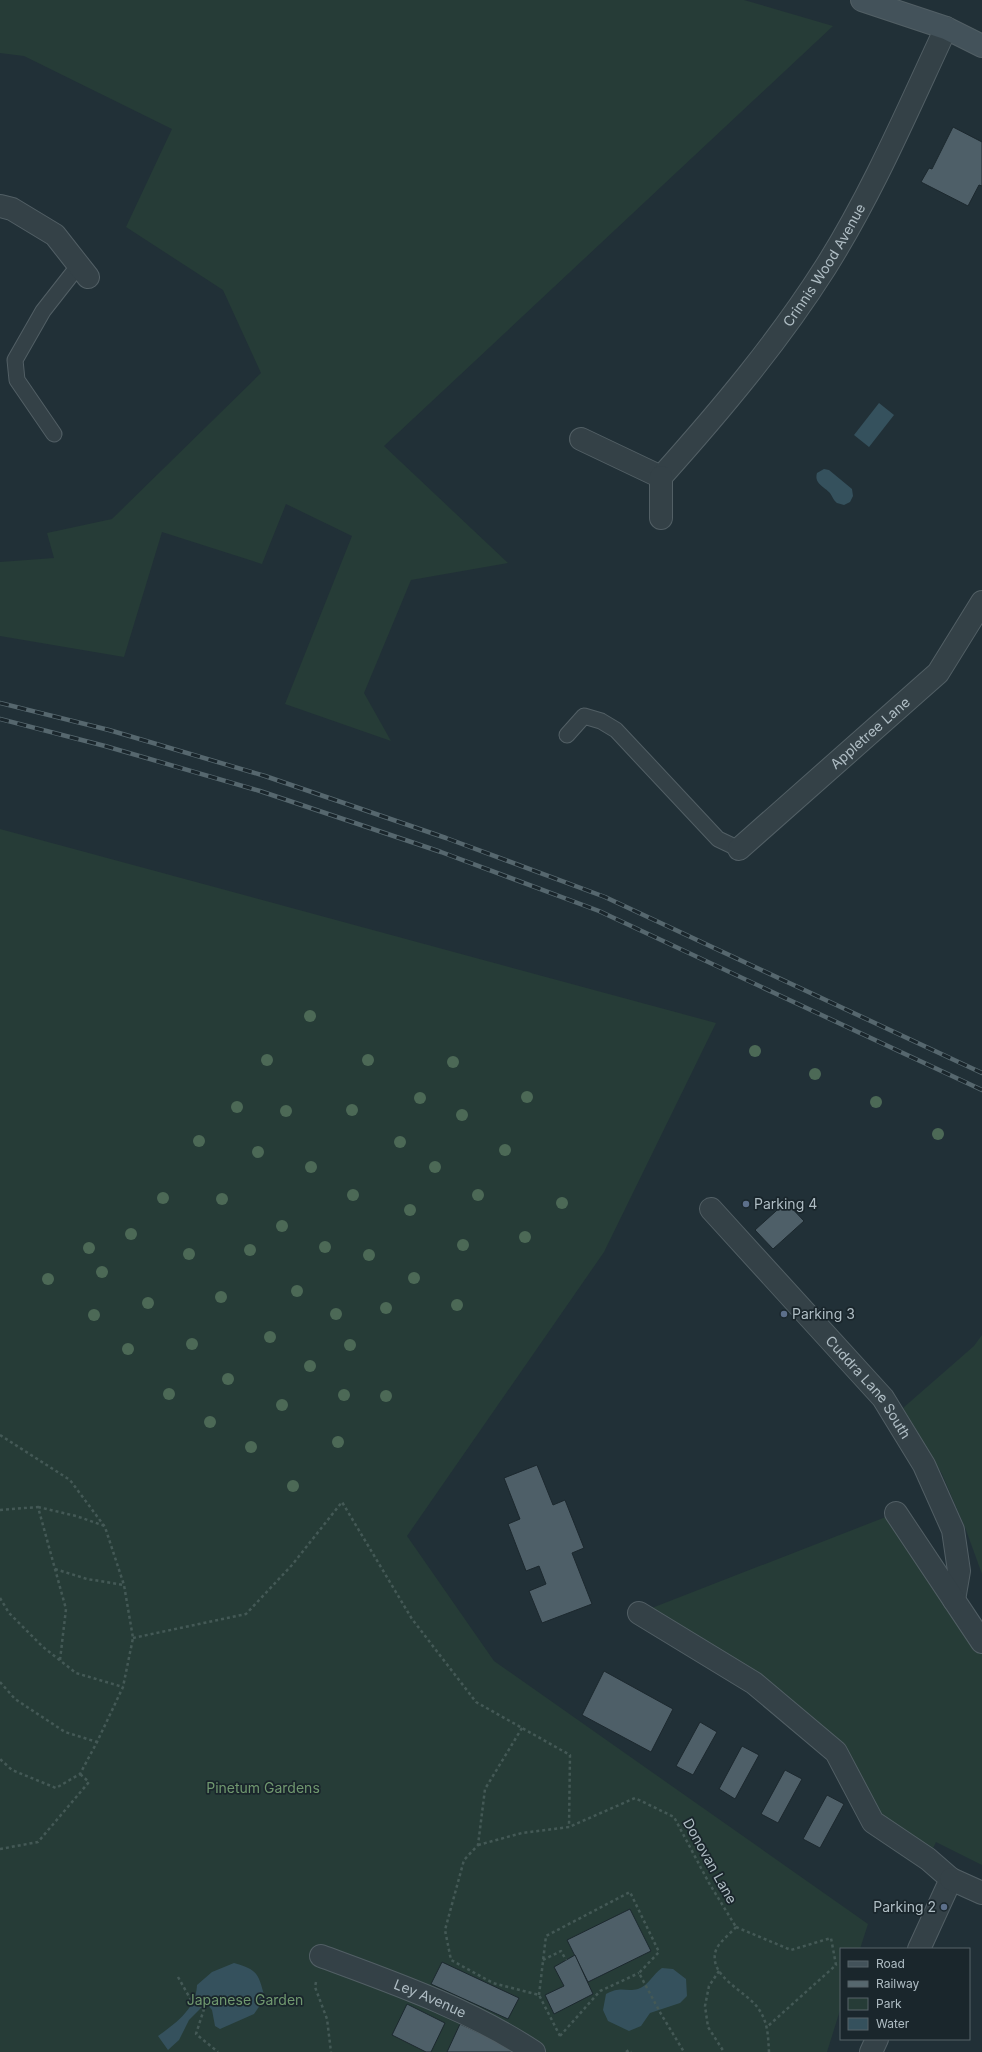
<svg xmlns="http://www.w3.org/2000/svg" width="982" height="2052" viewBox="0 0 982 2052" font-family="Inter,sans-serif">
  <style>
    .green { fill: #263c37 }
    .water { fill: #35515d }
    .building { fill: #4e5f68; stroke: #1c282e }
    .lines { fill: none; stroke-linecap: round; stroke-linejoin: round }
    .lane-casing { stroke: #525f65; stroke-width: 17 }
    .street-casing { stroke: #525f65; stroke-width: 24 }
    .secondary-casing { stroke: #525f65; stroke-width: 24 }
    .path { stroke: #445956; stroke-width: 2.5; stroke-dasharray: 3 3; stroke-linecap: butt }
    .lane { stroke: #344147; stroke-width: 15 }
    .street { stroke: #344147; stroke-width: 22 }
    .secondary { stroke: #43525a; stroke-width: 22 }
    .rail-casing { stroke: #56676e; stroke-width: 4.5 }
    .rail { stroke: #1a262c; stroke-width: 3; stroke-dasharray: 9; stroke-linecap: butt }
    .tree { fill: #4c6956 }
    .service-dot { fill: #5c6f8a; stroke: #1a262c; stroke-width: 1.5 }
    .labels { text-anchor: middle; stroke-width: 3.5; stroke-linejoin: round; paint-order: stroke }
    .street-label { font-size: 14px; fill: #afbdc4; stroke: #1a262c }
    .poi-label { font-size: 14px; fill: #afbdc4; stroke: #1a262c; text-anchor: start }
    .park-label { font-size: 14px; fill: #70986f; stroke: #1a262c }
  </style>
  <rect width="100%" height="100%" fill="#213037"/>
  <!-- green -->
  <g class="green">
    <path d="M0,0H744L833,26L384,446L508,563L411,580L364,693L391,741L285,704L352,536L286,504L262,564L162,532L124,657L0,636V562L54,558L47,533L112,519L261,373L223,290L126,227L172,129L24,56L0,53Z"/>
    <path d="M0,829L716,1023L604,1252L407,1536L494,1661L868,1924L860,1949H841V2007L827,2052H0Z"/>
    <path d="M982,1335V1574L966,1530L942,1474L903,1408L974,1346Z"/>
    <path d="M896,1513L982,1642V1865L936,1842L928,1859L873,1822L835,1752L639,1613Z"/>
  </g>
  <!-- water -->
  <g class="water">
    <path d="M879,403L894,415L869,447L854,435Z"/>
    <path d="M824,469L829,470L852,489L853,496L850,502L844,505L837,503C833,500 832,495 829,492C823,486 814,483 817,473Z"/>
    <path d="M234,1963C259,1970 258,1974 265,1998L254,2014L220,2029L215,2026L212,2010L206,2003L189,2020L179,2040L168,2050L158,2036C176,2023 196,2009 197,1985L212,1972Z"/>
    <path d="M662,1968L673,1969L686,1979L687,1996L680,2003L650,2013L641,2026L629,2031L608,2021L603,2010L606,1994C621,1986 625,1992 638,1989C649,1985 653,1974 662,1968Z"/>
  </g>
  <!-- building -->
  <g class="building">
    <path d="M953,127L982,142V186L979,185L968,206L921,182L929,168L932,169Z"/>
    <path d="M786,1202L804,1221L773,1249L755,1230Z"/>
    <path d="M537,1465L553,1505L565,1500L584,1548L572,1553L592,1604L542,1623L529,1591L546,1584L539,1566L526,1571L508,1524L520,1519L504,1478Z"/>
    <path d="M604,1671L673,1709L651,1752L582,1715Z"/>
    <path d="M700,1722L717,1732L693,1775L676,1766Z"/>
    <path d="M742,1746L759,1755L735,1799L719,1789Z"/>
    <path d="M785,1770L802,1779L778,1823L761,1814Z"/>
    <path d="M827,1795L844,1804L820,1848L803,1839Z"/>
    <path d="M630,1909L651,1951L588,1982L567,1940Z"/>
    <path d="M575,1955L593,1994L554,2014L545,1995L564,1986L554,1967Z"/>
    <path d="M442,1962L519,1998L508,2019L431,1984Z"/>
    <path d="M407,2004L445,2023L431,2052H426L392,2035Z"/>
    <path d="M460,2024L488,2037L518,2052H447Z"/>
  </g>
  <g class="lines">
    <defs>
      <g id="lane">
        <path d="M54,434L17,380L15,360L43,311L79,265"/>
        <path d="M567,735L584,716L601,721L616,730L718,839L739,849"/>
      </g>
      <g id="street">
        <path d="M0,206L12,209L55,235L88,277"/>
        <path d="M581,439L661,477"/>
        <path id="s1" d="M661,477C720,411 778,342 825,268C873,192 908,109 946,28"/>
        <path d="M661,477V518"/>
        <path id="s2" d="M739,849L938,673L982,602"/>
        <path id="s3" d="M711,1209L883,1398L924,1465L953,1530L959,1571L954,1600"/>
        <path d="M896,1513L982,1642"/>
        <path d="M639,1613L754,1683L836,1752L873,1822L928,1859L951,1879L919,1949"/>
        <path d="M951,1879L982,1893"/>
        <path id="s4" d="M321,1956C394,1983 469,2009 534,2052"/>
        <path d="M871,2052L877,2039"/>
      </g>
      <path id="secondary" d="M862,0L946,28L982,46"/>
    </defs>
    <!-- lane casing -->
    <use href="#lane" class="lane-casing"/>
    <!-- street casing -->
    <use href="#street" class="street-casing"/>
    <!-- secondary casing -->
    <use href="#secondary" class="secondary-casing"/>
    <!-- path -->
    <g class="path">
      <path d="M0,1435L70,1480L105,1527L124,1585L133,1638L123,1687L97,1742L80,1774L56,1788L12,1770L0,1759"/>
      <path d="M38,1507L76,1516L105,1526"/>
      <path d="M0,1510L38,1507L66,1609L60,1660"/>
      <path d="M55,1569L87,1579L124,1585"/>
      <path d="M0,1598L9,1613L43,1647L76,1673L123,1687"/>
      <path d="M133,1638L246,1614L292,1565L342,1502L412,1619L476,1702L570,1755L569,1827"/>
      <path d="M0,1682L15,1699L65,1732L97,1742"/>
      <path d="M522,1728L485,1789L478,1845L464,1860L445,1930L451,1960L493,1983L539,1995L560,2036"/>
      <path d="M478,1845L522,1833L569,1827L635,1798L674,1817L709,1883L736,1927"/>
      <path d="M0,1849L38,1842L89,1782L80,1774"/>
      <path d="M736,1927L791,1950L831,1938L836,1965L768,2026"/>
      <path d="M736,1927C731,1933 719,1942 716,1950C707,1976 746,1991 758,2008C768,2022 768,2035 769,2052"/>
      <path d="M543,1960L561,1951L566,1960"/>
      <path d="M719,1971L709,1986L705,2006L708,2027L724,2052"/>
      <path d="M178,1977L191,2000L204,2009L196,2034L218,2052"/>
      <path d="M316,1982L315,1987L327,2019L331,2052"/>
      <path d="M539,1995L546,1936L630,1892L659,1952L639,1973L661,2014L684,2052"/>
      <path d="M560,2036L600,1991L639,1973"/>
      <path d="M626,2052L629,2050L631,2052"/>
    </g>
    <!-- lane -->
    <use href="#lane" class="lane"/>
    <!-- street -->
    <use href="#street" class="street"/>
    <!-- secondary -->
    <use href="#secondary" class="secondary"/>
    <defs>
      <g id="rail">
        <path d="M0,703L109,730L265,776L446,838L605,897L982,1073"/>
        <path d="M0,719L105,746L260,791L441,852L599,911L982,1090"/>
      </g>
    </defs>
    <!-- rail casing -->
    <use href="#rail" class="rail-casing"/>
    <!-- rail -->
    <use href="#rail" class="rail"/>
  </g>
  <!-- trees -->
  <g class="tree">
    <circle cx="310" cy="1016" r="6"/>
    <circle cx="755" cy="1051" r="6"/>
    <circle cx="267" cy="1060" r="6"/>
    <circle cx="368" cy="1060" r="6"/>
    <circle cx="453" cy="1062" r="6"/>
    <circle cx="815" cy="1074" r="6"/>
    <circle cx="527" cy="1097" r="6"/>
    <circle cx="420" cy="1098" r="6"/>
    <circle cx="876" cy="1102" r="6"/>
    <circle cx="237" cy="1107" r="6"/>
    <circle cx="352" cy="1110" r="6"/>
    <circle cx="286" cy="1111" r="6"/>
    <circle cx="462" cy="1115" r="6"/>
    <circle cx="938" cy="1134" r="6"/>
    <circle cx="199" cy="1141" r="6"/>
    <circle cx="400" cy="1142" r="6"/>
    <circle cx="505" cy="1150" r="6"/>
    <circle cx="258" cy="1152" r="6"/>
    <circle cx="311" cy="1167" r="6"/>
    <circle cx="435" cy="1167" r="6"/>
    <circle cx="353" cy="1195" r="6"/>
    <circle cx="478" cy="1195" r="6"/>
    <circle cx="163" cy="1198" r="6"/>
    <circle cx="222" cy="1199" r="6"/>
    <circle cx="562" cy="1203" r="6"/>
    <circle cx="410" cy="1210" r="6"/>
    <circle cx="282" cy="1226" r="6"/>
    <circle cx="131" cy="1234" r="6"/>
    <circle cx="525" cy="1237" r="6"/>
    <circle cx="463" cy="1245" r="6"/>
    <circle cx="325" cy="1247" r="6"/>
    <circle cx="89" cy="1248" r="6"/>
    <circle cx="250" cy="1250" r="6"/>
    <circle cx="189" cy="1254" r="6"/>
    <circle cx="369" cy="1255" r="6"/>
    <circle cx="102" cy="1272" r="6"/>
    <circle cx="414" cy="1278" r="6"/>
    <circle cx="48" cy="1279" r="6"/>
    <circle cx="297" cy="1291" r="6"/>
    <circle cx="221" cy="1297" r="6"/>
    <circle cx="148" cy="1303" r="6"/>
    <circle cx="457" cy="1305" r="6"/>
    <circle cx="386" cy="1308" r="6"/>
    <circle cx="336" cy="1314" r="6"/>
    <circle cx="94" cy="1315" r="6"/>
    <circle cx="270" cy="1337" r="6"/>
    <circle cx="192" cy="1344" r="6"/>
    <circle cx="350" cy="1345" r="6"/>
    <circle cx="128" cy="1349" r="6"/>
    <circle cx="310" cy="1366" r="6"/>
    <circle cx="228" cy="1379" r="6"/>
    <circle cx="169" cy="1394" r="6"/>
    <circle cx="344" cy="1395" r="6"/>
    <circle cx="386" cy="1396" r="6"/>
    <circle cx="282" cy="1405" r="6"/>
    <circle cx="210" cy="1422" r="6"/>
    <circle cx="338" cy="1442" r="6"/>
    <circle cx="251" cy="1447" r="6"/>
    <circle cx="293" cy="1486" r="6"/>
  </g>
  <!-- markers -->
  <g class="service-dot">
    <circle cx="746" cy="1204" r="4"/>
    <circle cx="784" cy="1314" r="4"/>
    <circle cx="944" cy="1907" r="4"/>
  </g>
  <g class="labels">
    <!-- street labels -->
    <g class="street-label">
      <text dy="5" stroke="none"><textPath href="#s1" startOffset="268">Crinnis Wood Avenue</textPath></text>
      <text dy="5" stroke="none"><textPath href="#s2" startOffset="175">Appletree Lane</textPath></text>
      <text dy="5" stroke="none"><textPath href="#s3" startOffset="238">Cuddra Lane South</textPath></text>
      <text transform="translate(710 1861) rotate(61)" y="5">Donovan Lane</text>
      <text dy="5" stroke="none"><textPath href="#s4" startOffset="117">Ley Avenue</textPath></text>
    </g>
    <!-- poi labels -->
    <g class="poi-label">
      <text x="754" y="1209">Parking 4</text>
      <text x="792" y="1319">Parking 3</text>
      <text x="936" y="1912" text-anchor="end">Parking 2</text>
    </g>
    <!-- park labels -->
    <g class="park-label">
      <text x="263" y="1793">Pinetum Gardens</text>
      <text x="245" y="2005">Japanese Garden</text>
    </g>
  </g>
  <!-- legend -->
  <rect x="840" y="1948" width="130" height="92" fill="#1a262c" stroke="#566269"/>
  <rect x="848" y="1961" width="20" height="6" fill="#43525a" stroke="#566269"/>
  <text x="876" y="1968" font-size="12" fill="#afbdc4">Road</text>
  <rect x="848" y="1981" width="20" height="6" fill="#56676e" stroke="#566269"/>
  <text x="876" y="1988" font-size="12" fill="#afbdc4">Railway</text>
  <rect x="848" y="1998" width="20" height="12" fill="#263c37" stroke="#566269"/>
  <text x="876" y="2008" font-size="12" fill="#afbdc4">Park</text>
  <rect x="848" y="2018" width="20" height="12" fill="#35515d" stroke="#566269"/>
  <text x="876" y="2028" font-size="12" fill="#afbdc4">Water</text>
</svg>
